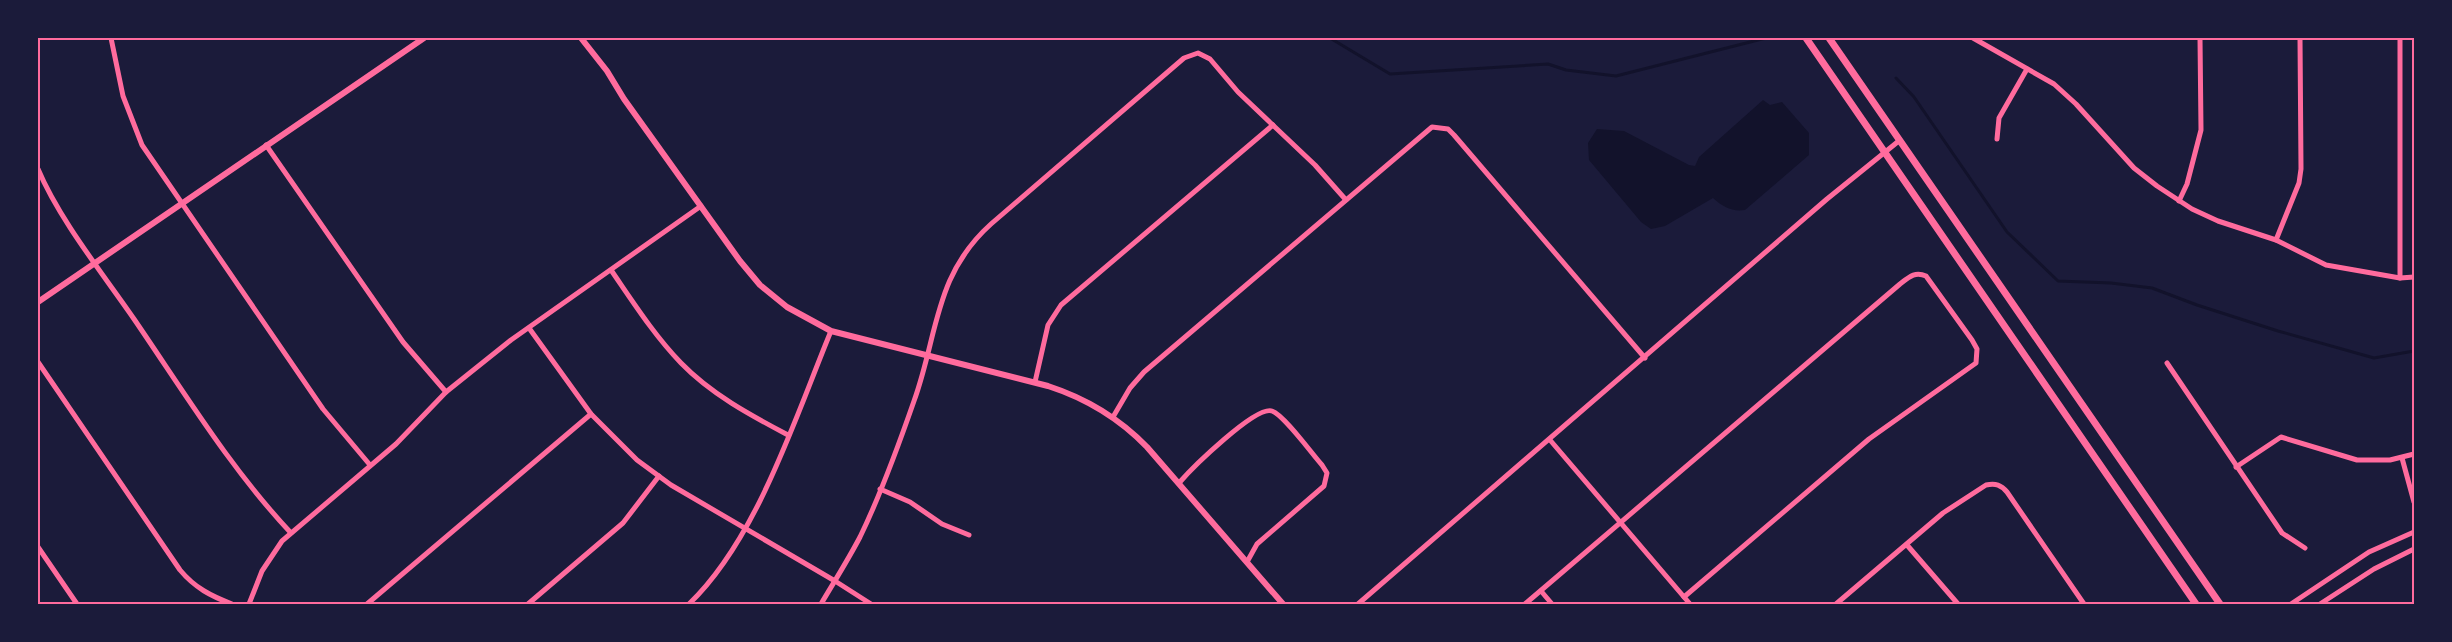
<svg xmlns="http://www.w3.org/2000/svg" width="2452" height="642" viewBox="0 0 2452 642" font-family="Roboto,sans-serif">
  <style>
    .water { fill: #12122b }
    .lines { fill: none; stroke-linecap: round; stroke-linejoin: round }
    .stream { stroke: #12122b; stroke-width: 3 }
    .minor { stroke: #ff6b9d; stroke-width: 5 }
    .tertiary { stroke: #ff6b9d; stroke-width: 6 }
    .secondary { stroke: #ff6b9d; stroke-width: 7 }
    .neatline { fill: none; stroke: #ff6b9d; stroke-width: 2 }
  </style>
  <rect width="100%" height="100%" fill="#1b1b3a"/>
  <!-- water -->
  <path class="water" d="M1763,100L1770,105L1782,102L1809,133V155L1745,210C1732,212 1723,207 1713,198L1665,226L1651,229L1641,222L1589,160L1588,143L1597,129L1624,131L1689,165L1695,166L1699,157Z"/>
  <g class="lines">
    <!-- stream -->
    <g class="stream">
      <path d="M1330,38L1390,74L1548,64L1566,70L1616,76L1766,38"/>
      <path d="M1896,78L1914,97L2007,232L2058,281L2111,283L2152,288L2197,305L2278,331L2374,358L2414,351"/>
    </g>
    <!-- minor -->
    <g class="minor">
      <path d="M111,38L123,96L142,145L323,409L370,465"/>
      <path d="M1973,38L2054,84L2076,104L2134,168L2157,186L2192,209L2218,221L2276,240L2326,265L2400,278L2414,277"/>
      <path d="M1997,139L1999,118L2027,69"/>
      <path d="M266,145L403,342L446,392"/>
      <path d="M38,169C59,219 103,274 134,319C184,392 230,468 291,533"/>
      <path d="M2179,201L2187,184L2201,130L2200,38"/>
      <path d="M2276,240L2299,183L2301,169L2300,38"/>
      <path d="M611,270C633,302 654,335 681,363C711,394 750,415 788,435"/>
      <path d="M2400,278V38"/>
      <path d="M529,328L591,414L637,460L671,485L835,581L871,604"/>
      <path d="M38,362L180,570C195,588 211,596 232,604"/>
      <path d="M2167,363L2282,533L2305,548"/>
      <path d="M1035,382L1048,325L1061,305L1273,125"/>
      <path d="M1113,417L1130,388L1144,372L1432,127L1448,129L1454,135L1645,358"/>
      <path d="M1550,440L1690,604"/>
      <path d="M2402,458L2414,502"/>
      <path d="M2236,467L2281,437L2357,460H2390L2414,454"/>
      <path d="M1179,483C1192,468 1256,405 1272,411C1284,415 1312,454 1322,465L1327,473L1324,486L1257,544L1247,562"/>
      <path d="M880,489L910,502L942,524L969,535"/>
      <path d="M1907,545L1958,604"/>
      <path d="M38,547L77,604"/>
      <path d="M1541,591L1552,604"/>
      <path d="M249,604L262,571L282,541L396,444L446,392L511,340L701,206"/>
      <path d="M367,604L591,414"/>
      <path d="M528,604L623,523L659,476"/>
      <path d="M689,604C757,539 795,418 831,331"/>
      <path d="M821,604C834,582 848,560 860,537C881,494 898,447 914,401C938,335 934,275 991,224L1184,58L1198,53L1210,59L1238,92L1315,165L1346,200"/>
      <path d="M1358,604L1827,199L1900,140"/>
      <path d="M1525,604L1900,284C1909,277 1915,271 1926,276L1972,340L1977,349L1976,363L1869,439L1684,597"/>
      <path d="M1836,604L1943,513L1986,485C1996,483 2001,485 2007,492L2084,604"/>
      <path d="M2291,604L2369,552L2414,532"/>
      <path d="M2320,604L2374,569L2414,549"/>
    </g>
    <!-- tertiary -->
    <g class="tertiary">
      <path d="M581,38L607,71L624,99L740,261L760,285L787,307L831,331L1048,386C1085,398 1119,418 1147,447L1283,604"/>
      <path d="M38,302L424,38"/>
    </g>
    <!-- secondary -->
    <g class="secondary">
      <path d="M1806,38L2196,604"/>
      <path d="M1829,38L2220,604"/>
    </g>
  </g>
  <!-- border -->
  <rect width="2452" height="642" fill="none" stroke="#1b1b3a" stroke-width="78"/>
  <rect x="39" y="39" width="2374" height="564" class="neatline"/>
</svg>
